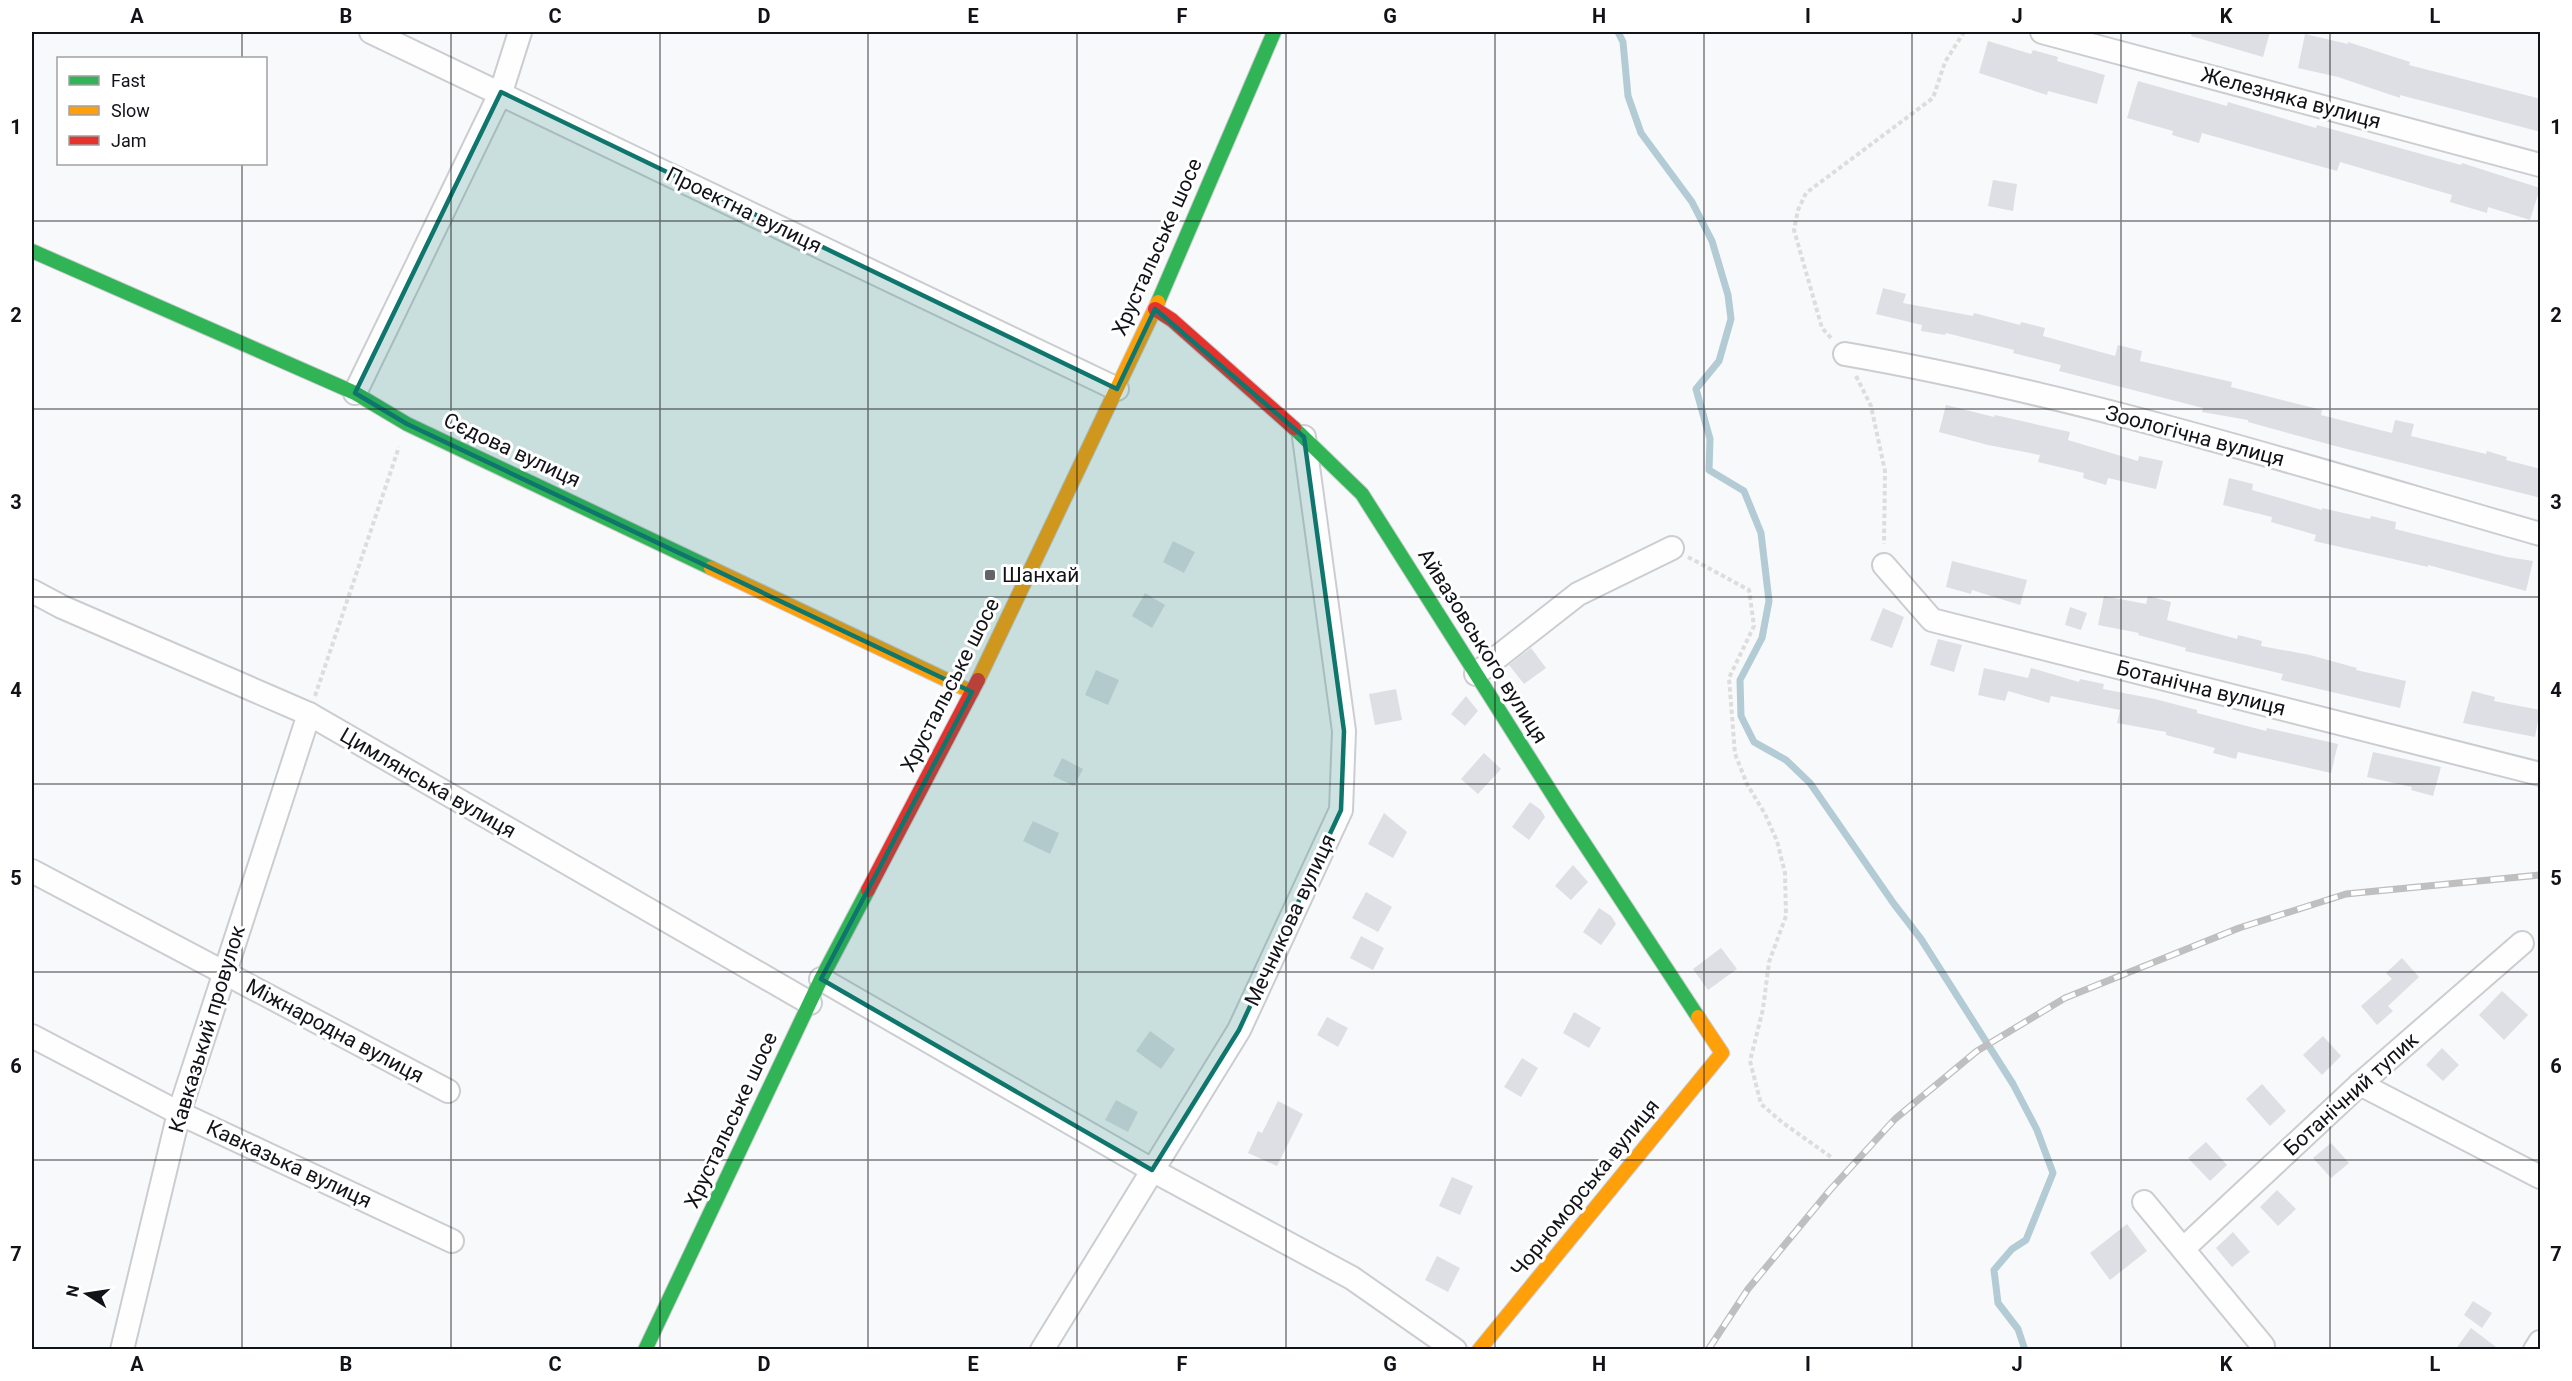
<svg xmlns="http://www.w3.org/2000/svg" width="2572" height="1381" viewBox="0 0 2572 1381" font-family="Roboto,sans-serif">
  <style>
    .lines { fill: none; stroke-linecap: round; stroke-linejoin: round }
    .stream { stroke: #b3cbd4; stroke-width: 7 }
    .building { fill: #dddfe4 }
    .street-casing { stroke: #cccdd1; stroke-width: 26 }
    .fast-casing { stroke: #cccdd1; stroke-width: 16 }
    .slow-casing { stroke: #cccdd1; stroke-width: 16 }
    .jam-casing { stroke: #cccdd1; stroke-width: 16 }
    .path { stroke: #ddd; stroke-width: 4; stroke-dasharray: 4.5 3; stroke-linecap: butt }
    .street { stroke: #fefefe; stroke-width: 22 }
    .fast { stroke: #30b455; stroke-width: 14 }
    .slow { stroke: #ff9f0a; stroke-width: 14 }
    .jam { stroke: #e5322d; stroke-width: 14 }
    .rail-casing { stroke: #bfbfc0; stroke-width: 7 }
    .rail { stroke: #fff; stroke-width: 4.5; stroke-dasharray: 14; stroke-linecap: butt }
    .marked { fill: #0f766e; fill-opacity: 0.2; stroke: #0f766e; stroke-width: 4.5; stroke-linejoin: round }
    .grid { fill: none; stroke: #121319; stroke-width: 1.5; stroke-opacity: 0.55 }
    .poi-dot { fill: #626468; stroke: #fff; stroke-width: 2 }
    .labels { text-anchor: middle; stroke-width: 6; stroke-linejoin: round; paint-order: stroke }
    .street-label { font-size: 21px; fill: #121319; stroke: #fff }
    .poi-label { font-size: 21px; fill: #121319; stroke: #fff; text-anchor: start }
    .neatline { fill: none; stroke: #121319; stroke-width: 2 }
    .grid-label { font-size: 20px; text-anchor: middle; font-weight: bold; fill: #121319 }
  </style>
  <rect width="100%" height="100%" fill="#f8f9fb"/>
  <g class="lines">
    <!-- stream -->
    <path class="stream" d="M1618,32L1623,42L1628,96L1641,133L1692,202L1712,241L1728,295L1731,319L1719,361L1696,389L1710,439L1709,470L1744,491L1761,533L1769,601L1762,638L1740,680L1741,716L1754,742L1786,760L1810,783L1894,904L1921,939L2013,1084L2037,1130L2053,1173L2026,1240L2012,1249L1994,1270L1998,1303L2018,1329L2025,1350"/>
  </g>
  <!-- building -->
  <g class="building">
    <path d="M2192,32H2270L2263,57L2191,36Z"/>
    <path d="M2305,34L2348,44V42L2410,62L2409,65L2541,99V132L2400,95V98L2338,77L2298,68Z"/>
    <path d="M1988,41L2031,54L2033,50L2058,57L2057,61L2105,75L2097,104L2048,91L2047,95L1979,73Z"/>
    <path d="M2138,81L2227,106L2228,102L2316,128L2317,125L2461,165L2462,163L2540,188L2530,220L2488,207L2487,213L2450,202L2452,195L2340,162L2337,171L2202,133L2199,143L2172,135L2173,131L2127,118Z"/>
    <path d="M1993,180L2017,184L2013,211L1988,206Z"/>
    <path d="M1883,288L1906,294L1903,303L1973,316L1974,313L2020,325L2021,322L2045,328L2043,336L2115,356L2118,345L2142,351L2140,361L2232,382L2231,387L2322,410L2321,415L2392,433L2395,420L2414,424L2411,436L2486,454L2487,451L2507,457L2506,460L2541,469V498L2339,447L2248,422V420L2202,412L2203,408L2059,371L2061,365L2013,353L2014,350L1946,333L1945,335L1921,331L1922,325L1876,314Z"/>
    <path d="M1946,405L1994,417L1995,415L2070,432L2068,440L2138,461L2139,456L2163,461L2156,489L2108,478L2106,485L2083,478L2084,473L2038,462L2040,455L1988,445L1939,432Z"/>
    <path d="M2229,478L2253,484L2252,490L2322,510V508L2370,519L2371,516L2396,522L2395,529L2507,557L2533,561L2526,591L2428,565V567L2314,541L2316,535L2271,522L2272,517L2223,505Z"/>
    <path d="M1173,541L1195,552L1184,573L1163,562Z"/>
    <path d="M1952,561L2027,580L2020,605L1972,590L1971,594L1946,587Z"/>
    <path d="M1145,593L1165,605L1152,628L1132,616Z"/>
    <path d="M2104,596L2146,604L2148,596L2171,602L2167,620L2237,639L2238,635L2262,641L2261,646L2310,655L2357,668L2356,670L2406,681L2400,708L2281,680L2283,674L2185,651L2186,648L2138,635L2139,633L2098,625Z"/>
    <path d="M2070,607L2087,613L2081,630L2065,625Z"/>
    <path d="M1883,608L1904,617L1892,648L1870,640Z"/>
    <path d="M1938,639L1962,645L1954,672L1930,665Z"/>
    <path d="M1531,648L1546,668L1524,684L1509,665Z"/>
    <path d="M1984,668L2028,678L2031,668L2079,682L2080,679L2104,684L2103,689L2155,699L2197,710V713L2266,731L2267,728L2338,744L2331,773L2238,752L2236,759L2213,753L2215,748L2166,735V732L2117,723L2120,710L2051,696L2049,703L2008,691L2005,701L1978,695Z"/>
    <path d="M1096,670L1119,680L1108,705L1085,695Z"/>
    <path d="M1396,689L1402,720L1375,725L1369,694Z"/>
    <path d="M2472,691L2495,697L2494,701L2540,710L2535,737L2463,723Z"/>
    <path d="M1466,696L1478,711L1465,726L1451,714Z"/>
    <path d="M2373,752L2441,767L2433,796L2411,790L2412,787L2367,777Z"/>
    <path d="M1484,753L1501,769L1478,794L1461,779Z"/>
    <path d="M1062,758L1083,769L1074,786L1053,776Z"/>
    <path d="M1530,802L1541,810L1545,817L1529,840L1512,827Z"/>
    <path d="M1384,813L1407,832L1393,858L1368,844Z"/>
    <path d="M1033,821L1059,833L1050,854L1023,841Z"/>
    <path d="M1573,865L1588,882L1571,900L1555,886Z"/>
    <path d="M1366,892L1392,907L1378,932L1352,918Z"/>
    <path d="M1599,908L1611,916L1616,924L1601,945L1583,932Z"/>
    <path d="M1361,936L1384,948L1373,970L1350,958Z"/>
    <path d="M1721,948L1737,969L1708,990L1693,969Z"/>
    <path d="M2402,958L2419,977L2388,1006L2393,1011L2377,1025L2361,1006L2392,979L2386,973Z"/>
    <path d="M2502,991L2528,1015L2504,1040L2479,1015Z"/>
    <path d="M1574,1012L1601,1028L1589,1048L1563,1033Z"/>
    <path d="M1327,1017L1348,1028L1338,1047L1317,1035Z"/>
    <path d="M1150,1031L1175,1049L1161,1069L1136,1051Z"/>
    <path d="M2323,1036L2341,1056L2322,1075L2303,1055Z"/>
    <path d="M2442,1048L2459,1065L2443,1081L2426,1065Z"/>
    <path d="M1522,1058L1538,1068L1521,1097L1504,1087Z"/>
    <path d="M2262,1084L2286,1111L2270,1126L2246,1099Z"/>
    <path d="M1116,1100L1138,1112L1128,1132L1105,1120Z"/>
    <path d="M1278,1101L1303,1114L1277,1166L1248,1153L1258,1131L1262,1133Z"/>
    <path d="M2206,1142L2227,1165L2210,1181L2188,1158Z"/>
    <path d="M2331,1143L2349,1163L2331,1178L2313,1158Z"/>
    <path d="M1452,1177L1473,1186L1460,1215L1439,1206Z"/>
    <path d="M2277,1190L2296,1209L2278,1226L2260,1207Z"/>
    <path d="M2127,1224L2147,1251L2110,1280L2090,1253Z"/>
    <path d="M2233,1232L2250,1252L2232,1267L2216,1248Z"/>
    <path d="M1437,1256L1460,1268L1448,1292L1425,1280Z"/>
    <path d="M2473,1301L2492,1313L2482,1328L2464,1315Z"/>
    <path d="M2471,1328L2500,1350H2455Z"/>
  </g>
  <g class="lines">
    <defs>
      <g id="street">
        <path d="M371,32L1117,389"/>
        <path d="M2042,32L2540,165"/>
        <path d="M1845,354C2081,395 2310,468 2540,534"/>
        <path d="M355,393L501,92L520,32"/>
        <path d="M1884,565L1932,620L2540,774"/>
        <path d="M32,591L62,607L309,714L810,1003"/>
        <path d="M1476,674L1578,594L1672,548"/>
        <path d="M32,871L448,1091"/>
        <path d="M821,979L1152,1170L1352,1278L1455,1350"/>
        <path d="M32,1036L179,1113L452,1241"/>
        <path d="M2360,1084L2540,1177"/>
        <path d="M2144,1202L2263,1346"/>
        <path d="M2183,1249L2360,1084L2522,943"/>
        <path d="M122,1350L179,1113L309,714"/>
        <path d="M1042,1350L1239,1030L1341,810L1344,731L1304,437"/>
        <path d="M2535,1350L2540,1342"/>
      </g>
      <g id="fast">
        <path d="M32,251L355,393L407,424L711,568"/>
        <path d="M1158,302L1274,32"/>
        <path d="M1294,428L1362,494L1563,811L1698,1017"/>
        <path d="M645,1350L821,979L868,890"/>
      </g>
      <g id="slow">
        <path d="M711,568L972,692"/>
        <path d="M978,680L1158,302"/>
        <path d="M1479,1350L1722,1053L1698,1017"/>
      </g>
      <g id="jam">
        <path d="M1155,309L1172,320L1294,428"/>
        <path d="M868,890L978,680"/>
      </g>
    </defs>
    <!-- street casing -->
    <use href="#street" class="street-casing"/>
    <!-- fast casing -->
    <use href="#fast" class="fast-casing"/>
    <!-- slow casing -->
    <use href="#slow" class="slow-casing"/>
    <!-- jam casing -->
    <use href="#jam" class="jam-casing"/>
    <!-- path -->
    <g class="path">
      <path d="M1831,338L1822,328L1794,230L1798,210L1806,193L1933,98L1945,62L1964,32"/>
      <path d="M1856,376L1871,406L1885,471L1884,544"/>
      <path d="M1688,557L1749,590L1754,626L1729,678L1735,754L1747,784L1765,814L1777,841L1785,873L1786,916L1769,962L1763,1009L1750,1061L1761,1104L1783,1123L1831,1157"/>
      <path d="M315,696L399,447"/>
    </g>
    <!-- street -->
    <use href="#street" class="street"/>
    <!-- fast -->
    <use href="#fast" class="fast"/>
    <!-- slow -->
    <use href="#slow" class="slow"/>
    <!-- jam -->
    <use href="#jam" class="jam"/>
    <defs>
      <path id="rail" d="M1708,1350L1748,1289L1830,1190L1895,1119L1977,1051L2065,998L2239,928L2346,894L2540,875"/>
    </defs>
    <!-- rail casing -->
    <use href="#rail" class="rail-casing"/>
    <!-- rail -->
    <use href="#rail" class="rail"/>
  </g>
  <!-- marked area -->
  <path class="marked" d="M501,92L1117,389L1155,309L1304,437L1344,731L1341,810L1239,1030L1152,1170L821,979L972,692L407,424L355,393Z"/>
  <!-- grid -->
  <path class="grid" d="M242,32V58M451,32V1350M660,32V1350M868,32V1350M1077,32V1350M1286,32V1350M1495,32V1350M1704,32V1350M1912,32V1350M2121,32V1350M2330,32V1350M242,164V1350M32,221H2540M32,409H2540M32,597H2540M32,784H2540M32,972H2540M32,1160H2540"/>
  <!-- markers -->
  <rect class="poi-dot" x="984" y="569" width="12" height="12" rx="3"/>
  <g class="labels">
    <!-- street labels -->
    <g class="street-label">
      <text transform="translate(2291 98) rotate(15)" y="7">Железняка вулиця</text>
      <text transform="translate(744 210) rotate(26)" y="7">Проектна вулиця</text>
      <text transform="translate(1157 247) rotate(-66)" y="7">Хрустальське шосе</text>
      <text transform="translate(2195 436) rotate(15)" y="7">Зоологічна вулиця</text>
      <text transform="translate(512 450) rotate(25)" y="7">Сєдова вулиця</text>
      <text transform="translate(1483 646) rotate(58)" y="7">Айвазовського вулиця</text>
      <text transform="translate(950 685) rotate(-63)" y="7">Хрустальське шосе</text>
      <text transform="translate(2201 688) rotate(14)" y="7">Ботанічна вулиця</text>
      <text transform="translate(428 783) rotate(30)" y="7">Цимлянська вулиця</text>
      <text transform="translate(1290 920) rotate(-65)" y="7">Мечникова вулиця</text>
      <text transform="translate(207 1029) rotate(-73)" y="7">Кавказький провулок</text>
      <text transform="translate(335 1031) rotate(28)" y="7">Міжнародна вулиця</text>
      <text transform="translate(2351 1094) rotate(-42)" y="7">Ботанічний тупик</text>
      <text transform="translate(731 1120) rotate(-65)" y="7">Хрустальське шосе</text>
      <text transform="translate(289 1164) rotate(25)" y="7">Кавказька вулиця</text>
      <text transform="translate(1585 1188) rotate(-51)" y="7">Чорноморська вулиця</text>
    </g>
    <!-- poi labels -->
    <g class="poi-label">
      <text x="1002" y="582">Шанхай</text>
    </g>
  </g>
  <!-- border -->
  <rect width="2572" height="1381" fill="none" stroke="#ffffff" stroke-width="66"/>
  <!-- legend -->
  <rect x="57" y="57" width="210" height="108" fill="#ffffff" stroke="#a0a1a3" stroke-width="1.5"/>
  <rect x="69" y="76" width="30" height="9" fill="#30b455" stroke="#a0a1a3" stroke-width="1.5"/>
  <text x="111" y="87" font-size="18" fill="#121319">Fast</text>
  <rect x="69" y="106" width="30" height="9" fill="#ff9f0a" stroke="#a0a1a3" stroke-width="1.5"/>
  <text x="111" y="117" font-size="18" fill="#121319">Slow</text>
  <rect x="69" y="136" width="30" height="9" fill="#e5322d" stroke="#a0a1a3" stroke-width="1.5"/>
  <text x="111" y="147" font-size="18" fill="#121319">Jam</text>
  <!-- north arrow -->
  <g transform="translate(87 1294) rotate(282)" stroke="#ffffff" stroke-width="4.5" paint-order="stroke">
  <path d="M0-4.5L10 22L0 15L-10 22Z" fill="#121319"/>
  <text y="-9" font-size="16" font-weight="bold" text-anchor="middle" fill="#121319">N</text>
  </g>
  <rect x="33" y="33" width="2506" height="1315" class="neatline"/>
  <g class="grid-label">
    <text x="137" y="23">A</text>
    <text x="346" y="23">B</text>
    <text x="555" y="23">C</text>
    <text x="764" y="23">D</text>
    <text x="973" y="23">E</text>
    <text x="1182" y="23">F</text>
    <text x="1390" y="23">G</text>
    <text x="1599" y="23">H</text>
    <text x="1808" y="23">I</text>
    <text x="2017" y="23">J</text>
    <text x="2226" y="23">K</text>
    <text x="2435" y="23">L</text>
    <text x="16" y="134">1</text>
    <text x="2556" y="134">1</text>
    <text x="16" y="322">2</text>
    <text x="2556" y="322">2</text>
    <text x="16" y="509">3</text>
    <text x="2556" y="509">3</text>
    <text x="16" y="697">4</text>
    <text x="2556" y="697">4</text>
    <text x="16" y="885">5</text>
    <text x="2556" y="885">5</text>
    <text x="16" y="1073">6</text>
    <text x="2556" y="1073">6</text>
    <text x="16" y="1261">7</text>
    <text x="2556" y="1261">7</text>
    <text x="137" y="1371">A</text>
    <text x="346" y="1371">B</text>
    <text x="555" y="1371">C</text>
    <text x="764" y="1371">D</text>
    <text x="973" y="1371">E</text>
    <text x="1182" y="1371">F</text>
    <text x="1390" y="1371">G</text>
    <text x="1599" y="1371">H</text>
    <text x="1808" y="1371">I</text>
    <text x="2017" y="1371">J</text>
    <text x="2226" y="1371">K</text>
    <text x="2435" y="1371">L</text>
  </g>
</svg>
